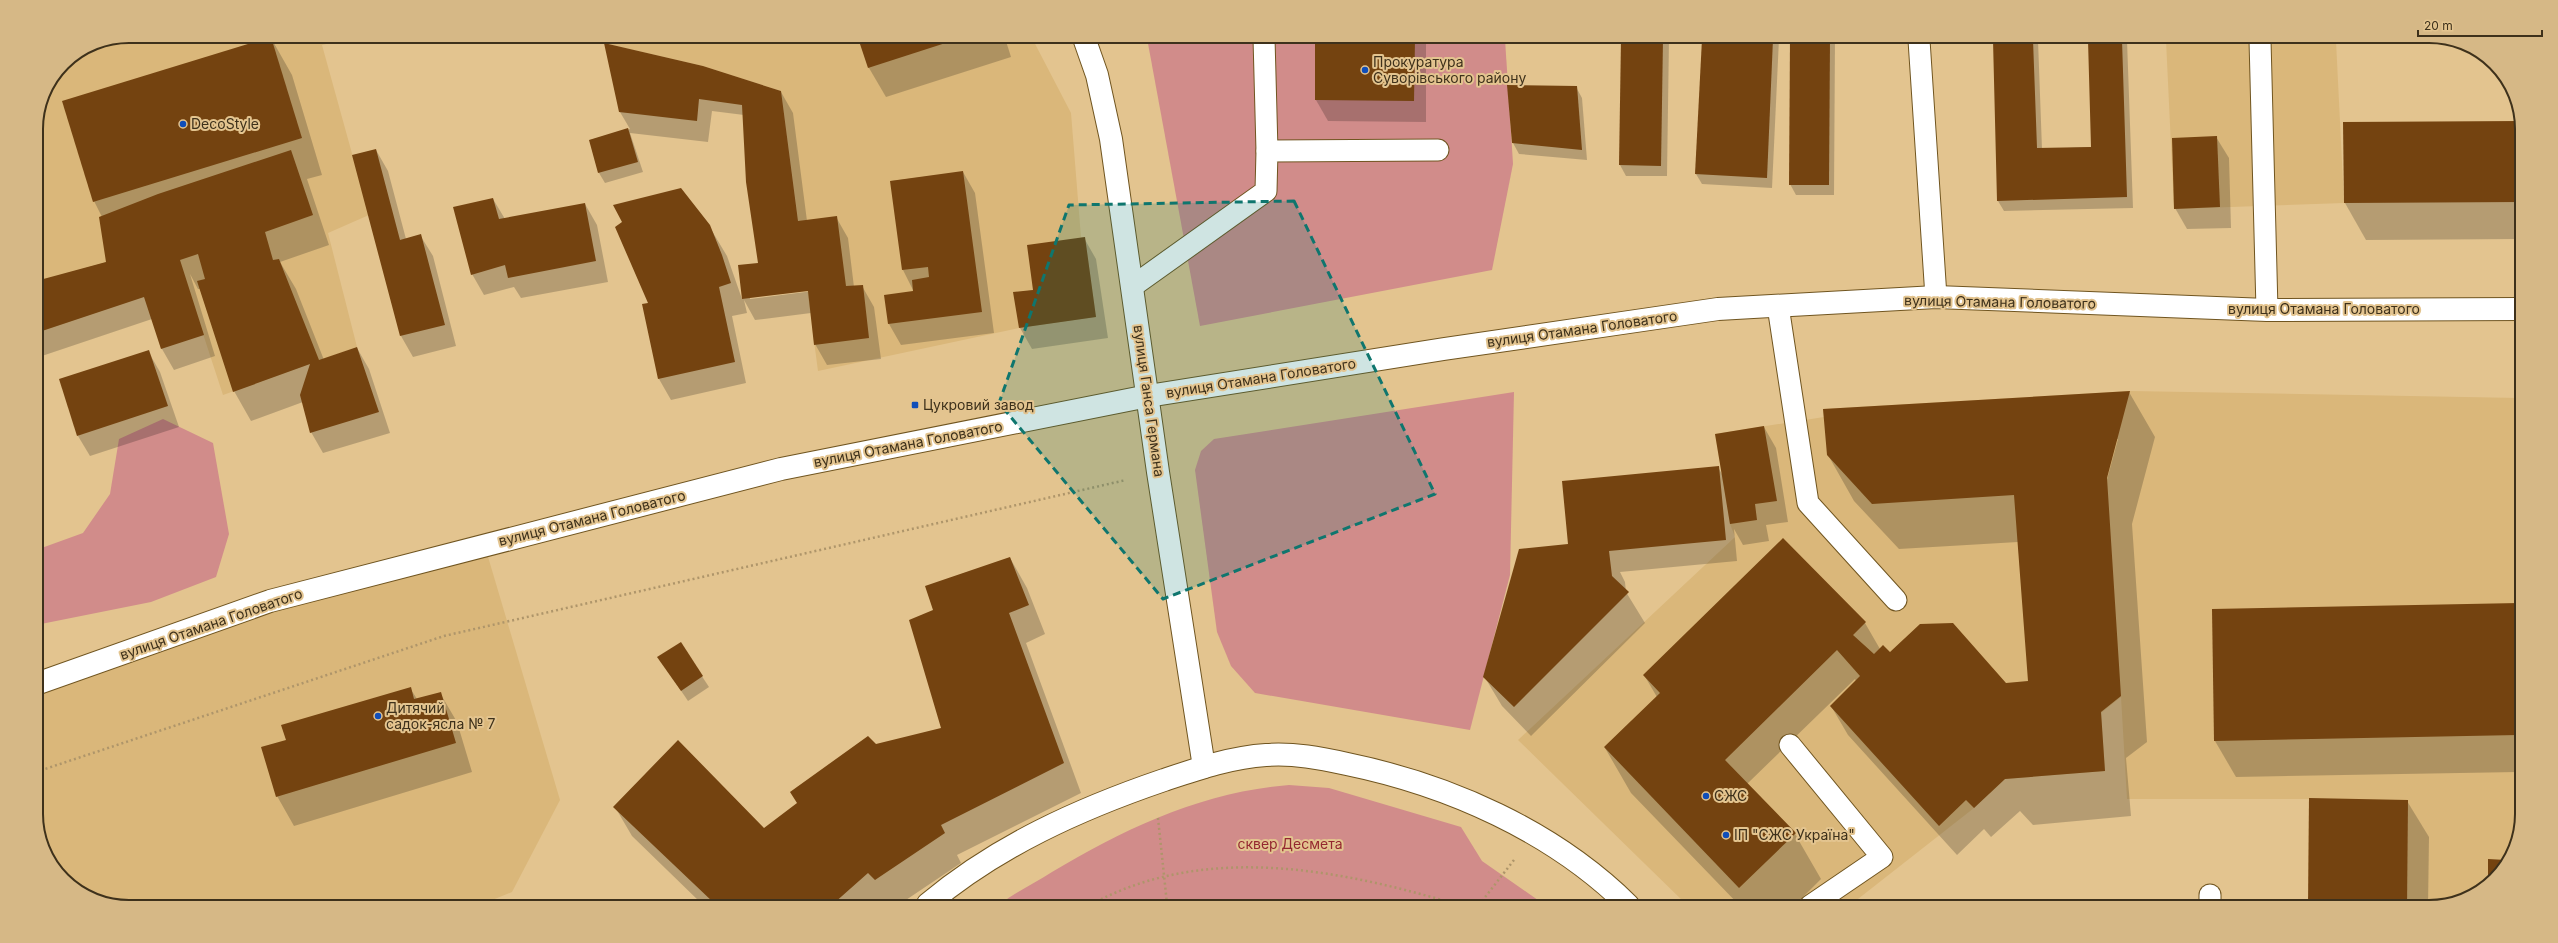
<svg xmlns="http://www.w3.org/2000/svg" width="2558" height="943" viewBox="0 0 2558 943" font-family="Inter,sans-serif">
  <style>
    .built { fill: #dab77a }
    .green { fill: #d18c8a }
    .shadow { fill: #0003; fill-rule: evenodd }
    .building { fill: #744310 }
    .lines { fill: none; stroke-linecap: round; stroke-linejoin: round }
    .service-casing { stroke: #705520; stroke-width: 23 }
    .minor-casing { stroke: #705520; stroke-width: 24 }
    .primary-casing { stroke: #705520; stroke-width: 24 }
    .path { stroke: #ae956a; stroke-width: 2.5; stroke-dasharray: 2 3; stroke-linecap: butt }
    .service { stroke: #fff; stroke-width: 21 }
    .minor { stroke: #fff; stroke-width: 22 }
    .primary { stroke: #fff; stroke-width: 22 }
    .marked { fill: #0f766e; fill-opacity: 0.2; stroke: #0f766e; stroke-width: 3; stroke-dasharray: 8 5; stroke-linejoin: round }
    .poi-dot { fill: #104eb9; stroke: #e3c48f; stroke-width: 1.5 }
    .labels { text-anchor: middle; stroke-width: 4; stroke-linejoin: round; paint-order: stroke }
    .poi-label { font-size: 14px; fill: #3e311b; stroke: #e3c48f; text-anchor: start }
    .street-label { font-size: 14px; fill: #3e311b; stroke: #e3c48f }
    .park-label { font-size: 14px; fill: #942730; stroke: #e3c48f }
    .rim { fill: none; stroke: #3e311b; stroke-width: 2 }
  </style>
  <rect width="100%" height="100%" fill="#e3c48f"/>
  <!-- built -->
  <g class="built">
    <path d="M129,36H361L322,45L369,215L328,233L357,347L223,395L186,282L36,333V123L43,93L63,63L93,43Z"/>
    <path d="M594,37L1032,38L1071,113L1081,237H1085L1096,317L1019,328L818,371L781,91L703,66L595,41Z"/>
    <path d="M2166,40L2336,41L2344,203L2174,209Z"/>
    <path d="M2130,391L2520,398L2517,844L2486,888L2430,907H2308L2309,799H2127L2121,697L2101,713L2105,771L2005,779L1974,808L1849,906L1687,905L1518,740L1735,537L1730,524L1715,434L1824,417L1823,409Z"/>
    <path d="M486,550L560,800L512,892L485,903L99,902L55,871L36,821V693L195,632Z"/>
  </g>
  <!-- green -->
  <g class="green">
    <path d="M1147,38L1505,39L1513,164L1492,270L1200,326Z"/>
    <path d="M1514,392L1510,575L1470,730L1255,693L1231,666L1217,632L1195,470L1201,451L1214,439Z"/>
    <path d="M163,419L213,443L229,534L216,577L151,602L36,625V550L83,533L110,494L119,439Z"/>
    <path d="M1289,785L1329,788L1461,827L1482,861L1545,905L1000,904C1016,892 1035,883 1052,872C1126,828 1202,792 1289,785Z"/>
  </g>
  <!-- shadow -->
  <g class="shadow">
    <path d="M271,38L292,75L322,175L307,179L329,245L280,262L296,289L324,360L357,348L369,369L390,433L323,453L311,432L303,402L251,421L234,391L200,289H198L190,274L215,356L174,370L162,349L152,319L36,358V282L107,262L102,217L94,201Z"/>
    <path d="M859,38H1005L1011,57L886,97L869,68Z"/>
    <path d="M1316,38L1426,39V122L1328,121L1316,100Z"/>
    <path d="M1622,39H1669L1667,176H1626L1620,165Z"/>
    <path d="M1703,39H1779L1772,188L1702,184L1696,174Z"/>
    <path d="M1791,39L1835,40L1834,195H1796L1790,184Z"/>
    <path d="M1994,40H2038L2042,149L2092,147L2089,40H2127L2133,208L2004,211L1998,201Z"/>
    <path d="M606,45L781,92L793,113L807,221L836,217L848,238L854,287L862,286L874,307L881,359L827,365L815,344L811,313L755,320L744,300L747,313L732,316L746,383L671,400L659,379L643,305L649,304L709,226L727,256L742,299L759,264L744,115L712,111L708,142L630,133L643,172L605,183L599,173L590,140L630,129L620,112ZM813,289V291L750,299V297Z"/>
    <path d="M1576,87L1582,98L1587,160L1519,154L1513,143Z"/>
    <path d="M2522,122L2521,239L2366,240L2345,203L2344,123Z"/>
    <path d="M2216,137L2229,158L2231,228L2187,229L2175,208Z"/>
    <path d="M376,150L388,171L406,239L420,235L433,256L456,346L413,357L401,336L354,155Z"/>
    <path d="M963,172L975,193L994,333L901,345L889,324L885,296L914,292L903,270L891,181Z"/>
    <path d="M493,199L505,219L585,204L597,225L608,282L521,298L514,287L484,295L472,274Z"/>
    <path d="M1084,238L1096,259L1108,338L1032,349L1020,328L1015,293L1034,290Z"/>
    <path d="M148,351L160,372L179,427L90,456L78,436Z"/>
    <path d="M2129,392L2155,437L2132,524L2147,742L2126,758L2131,816L2033,825L2020,811L1991,837L1984,829L1957,855L1848,735L1831,706L1856,681L1855,679L1747,784L1795,834L1821,879L1794,906H1740L1631,793L1605,748L1657,697L1644,675L1865,623L1880,649L1890,653L2005,684L2029,682L2018,542L1899,549L1854,501L1828,455ZM2116,439H2118L2106,483L2104,482Z"/>
    <path d="M1764,427L1776,448L1788,522L1766,525L1769,541L1743,545L1734,529L1737,561L1620,572L1625,582L1626,592L1645,623L1531,736L1502,706L1484,676L1567,545L1718,467L1723,476Z"/>
    <path d="M1010,558L1027,588L1045,634L1026,643L1081,793L957,855L961,863L900,904H887L885,902L883,904L701,903L632,836L615,807L764,829L876,746L942,729L934,611Z"/>
    <path d="M2519,604L2518,772L2236,777L2215,741Z"/>
    <path d="M680,643L709,687L688,701L665,667Z"/>
    <path d="M410,688L417,699L440,693L457,722L472,772L294,826L277,796L287,740Z"/>
    <path d="M2407,801L2429,837L2428,907H2309Z"/>
  </g>
  <!-- building -->
  <g class="building">
    <path d="M271,37L302,138L93,202L62,101Z"/>
    <path d="M858,38H961L868,68Z"/>
    <path d="M1315,38L1415,39L1414,101L1315,100Z"/>
    <path d="M1621,39H1663L1661,166L1619,165Z"/>
    <path d="M1702,39H1773L1767,178L1695,174Z"/>
    <path d="M1790,39L1830,40L1829,185H1789Z"/>
    <path d="M1993,40H2033L2037,148L2091,147L2088,40H2122L2127,197L1997,201Z"/>
    <path d="M604,43L703,66L781,91L798,221L837,216L846,286L863,285L869,338L814,345L808,291L742,299L738,265L758,263L746,182L742,105L699,99L697,121L619,112Z"/>
    <path d="M1507,85L1577,86L1582,150L1512,143Z"/>
    <path d="M2521,121V202L2344,203L2343,122Z"/>
    <path d="M628,128L638,162L598,173L589,140Z"/>
    <path d="M2217,136L2220,207L2174,209L2172,138Z"/>
    <path d="M376,149L400,240L421,234L445,325L400,336L352,155Z"/>
    <path d="M291,150L313,215L265,232L273,260L279,259L319,360L357,347L379,412L310,433L300,395L310,364L233,392L197,281L205,279L198,254L180,260L204,335L161,349L144,297L36,333V281L106,262L99,217L158,194Z"/>
    <path d="M963,171L982,312L888,324L884,295L913,291L912,280L929,277L928,267L902,270L890,181Z"/>
    <path d="M681,188L710,225L722,255L731,283L719,287L735,362L658,379L642,304L648,303L615,227L622,222L613,205Z"/>
    <path d="M493,198L499,219L585,203L596,261L508,278L505,265L471,275L453,207Z"/>
    <path d="M1085,237L1096,317L1019,328L1013,292L1033,290L1027,245Z"/>
    <path d="M149,350L168,406L77,436L59,379Z"/>
    <path d="M2130,391L2107,478L2121,696L2101,712L2105,771L2005,779L1974,808L1966,800L1939,826L1830,706L1860,676L1837,650L1725,760L1796,833L1739,888L1604,747L1660,693L1643,675L1783,538L1866,622L1853,635L1874,654L1883,645L1890,652L1920,624L1953,623L2006,683L2028,681L2014,495L1872,504L1827,455L1823,409Z"/>
    <path d="M1764,426L1777,501L1755,504L1757,520L1730,524L1715,434Z"/>
    <path d="M1719,466L1726,540L1609,551L1612,576L1629,592L1514,707L1483,677L1519,549L1568,544L1562,481Z"/>
    <path d="M1010,557L1029,605L1009,613L1064,763L941,825L945,833L875,880L868,873L833,904L714,903L613,807L678,740L764,828L797,803L790,792L868,736L876,744L941,728L909,620L933,610L925,586Z"/>
    <path d="M2519,603L2518,735L2214,741L2212,609Z"/>
    <path d="M681,642L703,676L681,691L657,657Z"/>
    <path d="M411,687L414,699L441,692L456,743L276,797L261,747L286,740L281,725Z"/>
    <path d="M2309,798L2408,800L2407,907H2308Z"/>
    <path d="M2488,859L2506,860L2488,885Z"/>
  </g>
  <g class="lines">
    <defs>
      <g id="service">
        <path d="M1264,38L1267,151"/>
        <path d="M1919,40L1936,297"/>
        <path d="M2260,40L2267,310"/>
        <path d="M1133,286L1266,191L1267,151L1438,150"/>
        <path d="M1778,306L1808,503L1896,600"/>
        <path d="M1790,745L1882,857L1810,906"/>
        <path d="M2210,895V907"/>
      </g>
      <g id="minor">
        <path d="M1084,38L1097,75L1111,139L1158,472L1204,767"/>
        <path d="M928,904C997,846 1079,809 1164,780C1197,769 1232,757 1266,755C1294,753 1320,758 1347,764C1449,785 1553,831 1628,905"/>
      </g>
      <path id="primary" d="M36,684L270,601L781,469L1148,396L1444,349L1718,309L1936,297L2267,310L2521,309"/>
    </defs>
    <!-- service casing -->
    <use href="#service" class="service-casing"/>
    <!-- minor casing -->
    <use href="#minor" class="minor-casing"/>
    <!-- primary casing -->
    <use href="#primary" class="primary-casing"/>
    <!-- path -->
    <g class="path">
      <path d="M36,772L444,636L1126,480"/>
      <path d="M1158,818L1167,904"/>
      <path d="M1092,904C1206,842 1342,870 1459,905"/>
      <path d="M1479,905L1514,860"/>
    </g>
    <!-- service -->
    <use href="#service" class="service"/>
    <!-- minor -->
    <use href="#minor" class="minor"/>
    <!-- primary -->
    <use href="#primary" class="primary"/>
  </g>
  <!-- marked area -->
  <path class="marked" d="M1294,201L1435,494L1163,599L999,403L1069,205Z"/>
  <!-- markers -->
  <g class="poi-dot">
    <circle cx="1365" cy="70" r="4"/>
    <circle cx="183" cy="124" r="4"/>
    <rect x="911" y="401" width="8" height="8" rx="2"/>
    <circle cx="378" cy="716" r="4"/>
    <circle cx="1706" cy="796" r="4"/>
    <circle cx="1726" cy="835" r="4"/>
  </g>
  <g class="labels">
    <!-- poi labels -->
    <g class="poi-label">
      <text x="1373" y="67">Прокуратура<tspan x="1373" dy="16">Суворівського району</tspan></text>
      <text x="191" y="129">DecoStyle</text>
      <text x="923" y="410">Цукровий завод</text>
      <text x="386" y="713">Дитячий<tspan x="386" dy="16">садок-ясла № 7</tspan></text>
      <text x="1714" y="801">СЖС</text>
      <text x="1734" y="840">ІП "СЖС Україна"</text>
    </g>
    <!-- street labels -->
    <g class="street-label">
      <text transform="translate(2000 302) rotate(1)" y="5">вулиця Отамана Головатого</text>
      <text x="2324" y="314">вулиця Отамана Головатого</text>
      <text transform="translate(1582 329) rotate(-8)" y="5">вулиця Отамана Головатого</text>
      <text transform="translate(1261 378) rotate(-9)" y="5">вулиця Отамана Головатого</text>
      <text transform="translate(1149 401) rotate(82)" y="5">вулиця Ганса Германа</text>
      <text transform="translate(908 444) rotate(-11)" y="5">вулиця Отамана Головатого</text>
      <text transform="translate(592 518) rotate(-14)" y="5">вулиця Отамана Головатого</text>
      <text transform="translate(211 624) rotate(-19)" y="5">вулиця Отамана Головатого</text>
    </g>
    <!-- park labels -->
    <g class="park-label">
      <text x="1290" y="849">сквер Десмета</text>
    </g>
  </g>
  <!-- crop -->
  <path d="M0 0H2558V943H0ZM129 43H2429A86 86 0 0 1 2515 129V814A86 86 0 0 1 2429 900H129A86 86 0 0 1 43 814V129A86 86 0 0 1 129 43Z" fill="#d6b886" fill-rule="evenodd"/>
  <path class="rim" d="M129 43H2429A86 86 0 0 1 2515 129V814A86 86 0 0 1 2429 900H129A86 86 0 0 1 43 814V129A86 86 0 0 1 129 43Z"/>
  <!-- scale -->
  <path d="M2418 30v6h124v-6" fill="none" stroke="#3e311b" stroke-width="2"/>
  <text x="2424" y="30" font-size="12" fill="#3e311b" stroke="#e3c48f" stroke-width="3" paint-order="stroke">20 m</text>
</svg>
